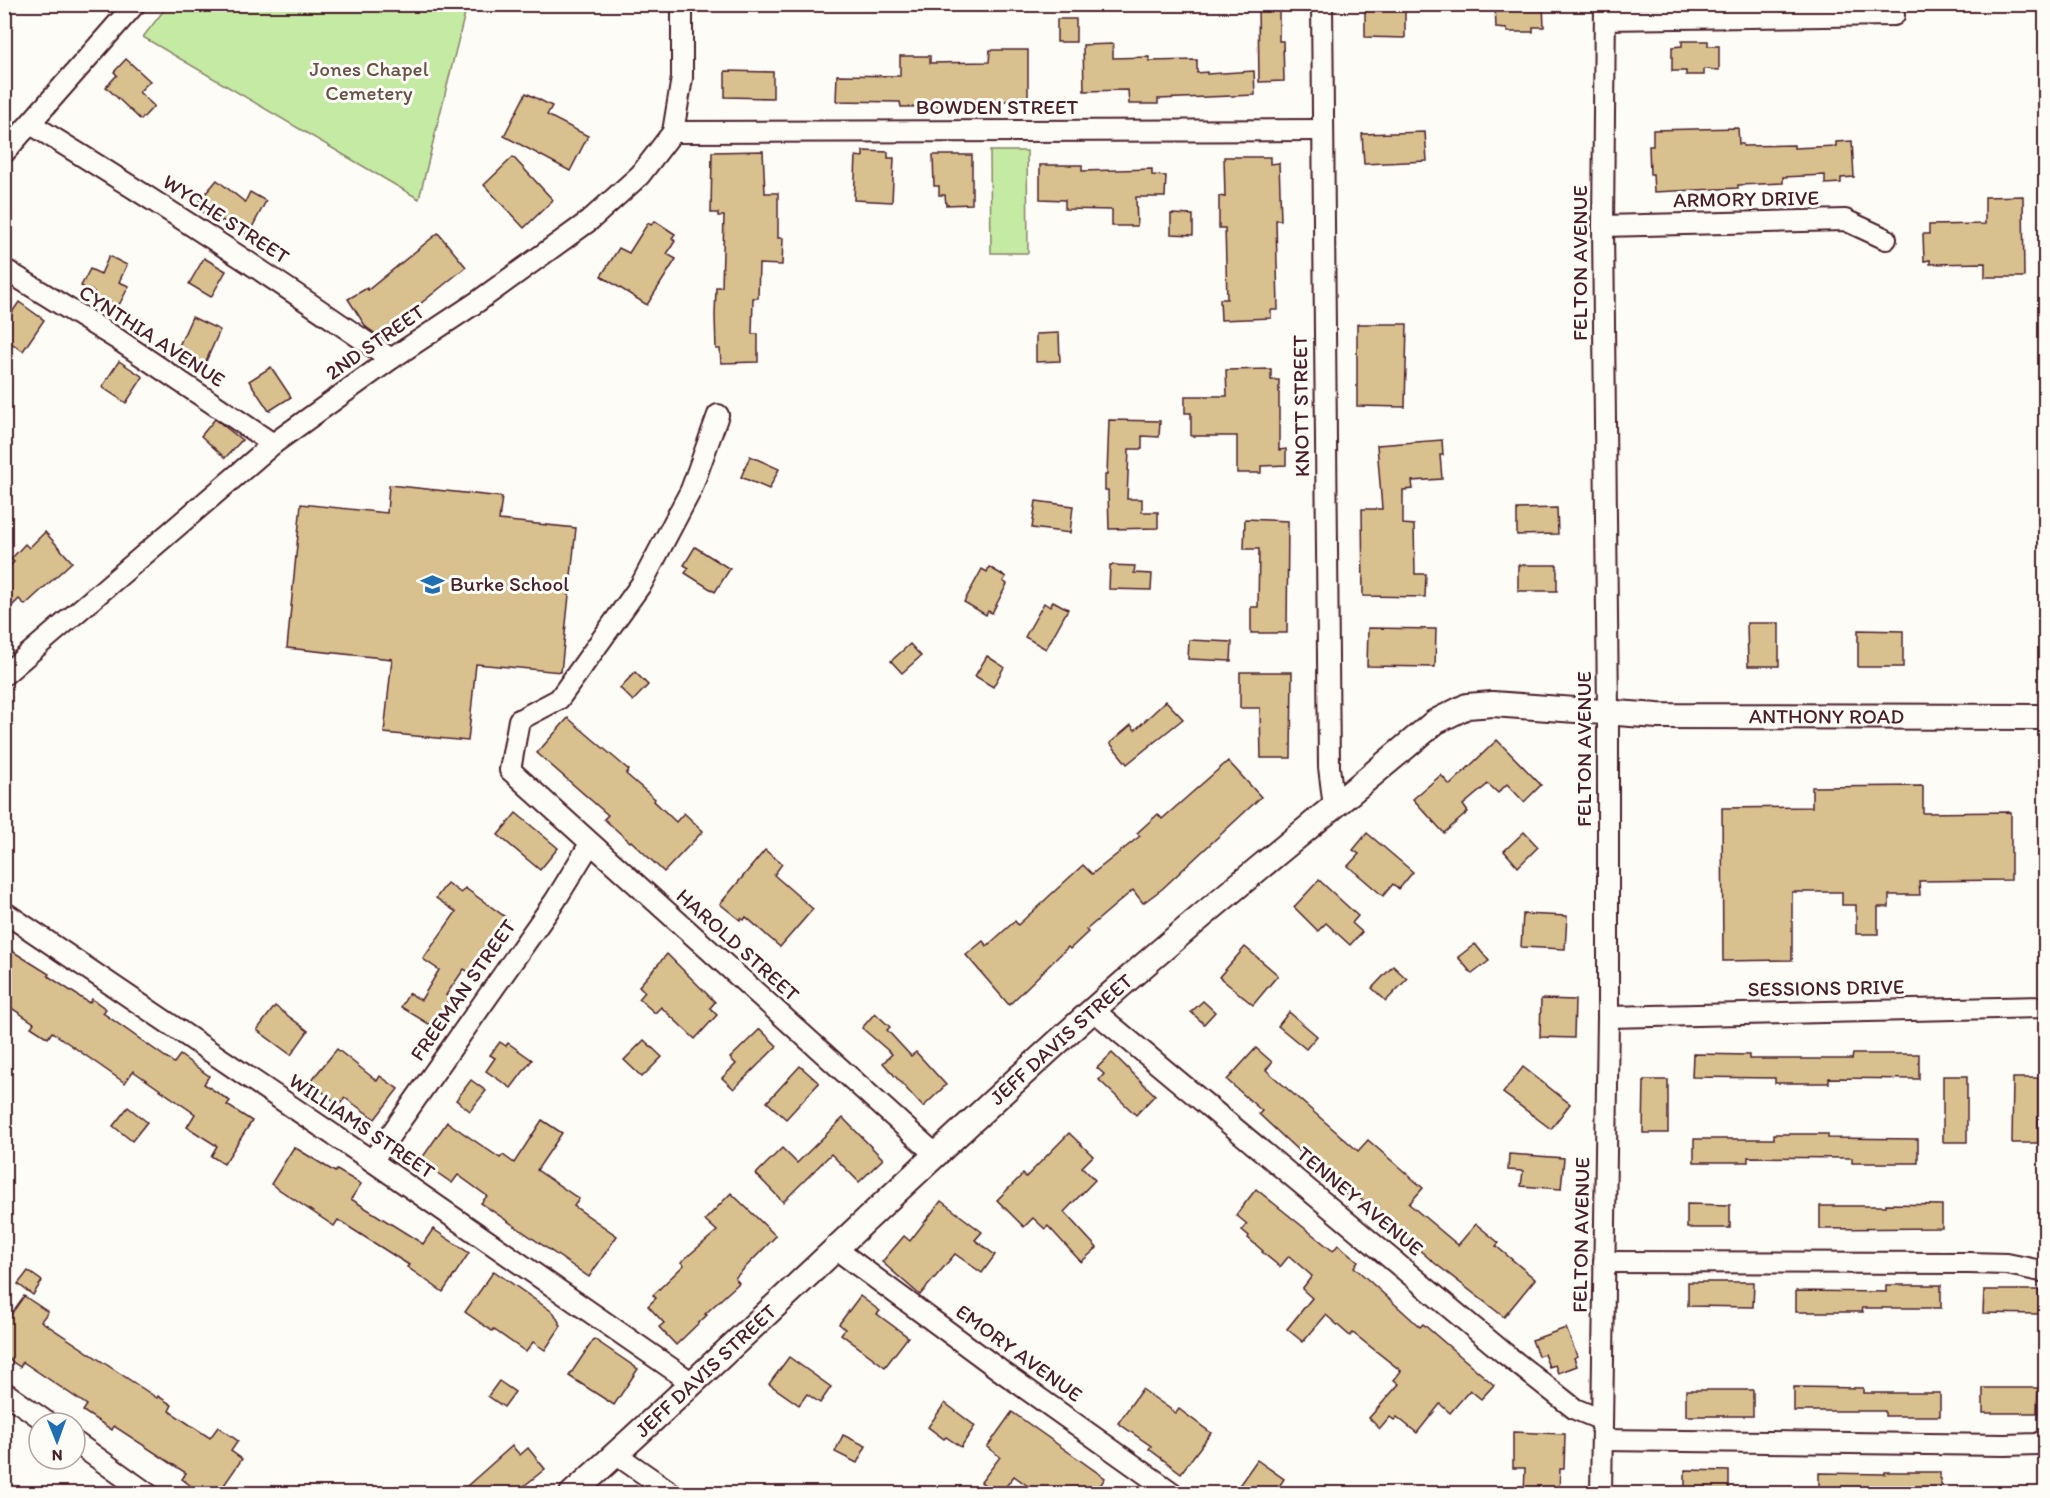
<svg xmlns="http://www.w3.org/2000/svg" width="2050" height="1498" viewBox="0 0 2050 1498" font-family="Itim,sans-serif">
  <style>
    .green { fill: #c5eaa4; stroke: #888468; stroke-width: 1.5 }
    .building { fill: #d8c08f; stroke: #4a1f2b; stroke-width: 1.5 }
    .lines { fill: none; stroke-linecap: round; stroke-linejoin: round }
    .minor-casing { stroke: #4a1f2b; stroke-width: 24 }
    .tertiary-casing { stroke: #4a1f2b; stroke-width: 28 }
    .minor { stroke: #fdfcf7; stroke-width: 20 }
    .tertiary { stroke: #fdfcf7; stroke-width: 24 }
    .labels { text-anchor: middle; stroke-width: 6; stroke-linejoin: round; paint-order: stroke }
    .park-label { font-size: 21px; fill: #695249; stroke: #fdfcf7 }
    .street-label { font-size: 21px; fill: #4a1f2b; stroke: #fdfcf7 }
    .poi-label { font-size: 21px; fill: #4a1f2b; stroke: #fdfcf7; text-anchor: start }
  </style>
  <rect width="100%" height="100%" fill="#fdfcf7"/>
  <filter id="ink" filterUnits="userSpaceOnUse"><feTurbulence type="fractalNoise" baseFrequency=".0167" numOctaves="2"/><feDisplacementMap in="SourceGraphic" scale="12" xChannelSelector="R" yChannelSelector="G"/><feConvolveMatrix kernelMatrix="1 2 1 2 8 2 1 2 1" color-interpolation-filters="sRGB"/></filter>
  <g filter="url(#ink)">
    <!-- green -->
    <g class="green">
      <path d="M168,5H467L419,199L143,37Z"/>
      <path d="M990,151H1027L1028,253H991Z"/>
    </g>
    <!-- building -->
    <g class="building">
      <path d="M1258,4H1279V41H1283L1284,81L1259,82Z"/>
      <path d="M1495,4H1543L1544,27H1533V32H1507V29L1496,28Z"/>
      <path d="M1365,7H1405V38L1365,37Z"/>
      <rect x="1057" y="19" width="19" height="23"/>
      <path d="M1682,41H1708V46H1719V70L1704,69V75H1686V71H1672V47L1682,46Z"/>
      <path d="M1113,44V58L1149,57V61L1197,60V73L1207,72V74L1254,71L1255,95L1158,99V104H1129L1128,90L1084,91L1083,45Z"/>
      <path d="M990,50H1028V101H978V106L901,107L900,102L836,101L837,75L900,76V56H930V63L989,62Z"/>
      <path d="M126,59L150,81L139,92L154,106L141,120L106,87L117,75L114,72Z"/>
      <path d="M725,71L773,72V98L725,97Z"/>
      <path d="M526,93L552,106L547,115L588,136L570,171L504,136Z"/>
      <path d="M1738,128L1739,144H1743V146L1794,145V148L1836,146V142L1852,141L1854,177L1841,178V183L1825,184V175L1783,177V183L1738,185V188L1654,192L1653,174H1650L1649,146H1653V130Z"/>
      <path d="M1425,132L1427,161L1364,164L1362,134Z"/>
      <path d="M763,151L765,193H778V238H783L782,265L759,264L758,298H753L752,334H758V362L721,363L720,349H716L715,316L716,287H722L724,216H718V213H711L712,152Z"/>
      <path d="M863,151L888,152V158H894L892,202L854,200L856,156L863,157Z"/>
      <path d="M933,155H972V204L946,205L945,195H939V186H934Z"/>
      <path d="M513,157L553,200L524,228L484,185Z"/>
      <path d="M1224,157H1270V164L1279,163L1281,220H1276L1278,310H1271V318L1221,320L1220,299H1227L1225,228H1219V196L1225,197Z"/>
      <path d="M1040,165H1082V171L1152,169V175L1166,176L1165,197H1136L1137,226H1112V210L1065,209V200L1040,199Z"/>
      <path d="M217,180L245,202L250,192L266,201L248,235L222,220L218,225L195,206Z"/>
      <path d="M2023,196L2024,277H1985V263L1930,264V260L1924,261L1923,234H1929V225L1985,224V197Z"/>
      <path d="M1171,214L1193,215V235L1171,234Z"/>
      <path d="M655,221L675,234L672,238L675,241L667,254L676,259L647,305L601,276L619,248L629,253L648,223L651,225Z"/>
      <path d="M438,233L466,267L404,317L406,321L380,337L366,327L348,299L367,288L368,290Z"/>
      <path d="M109,256L127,265L119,282L129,286L119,305L116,303L113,309L92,298L94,292L81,286L90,269L101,274Z"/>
      <path d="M204,258L226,271L211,297L189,284Z"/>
      <path d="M19,302L44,320L23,351L4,338V324Z"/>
      <path d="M192,317L220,330L202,370L174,357Z"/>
      <path d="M1357,324H1407L1405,407L1357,406Z"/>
      <path d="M1059,333L1060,361L1036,362V334Z"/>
      <path d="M119,361L143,377L126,403L102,387Z"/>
      <path d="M271,367L291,397L269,411L249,381Z"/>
      <path d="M1271,369V380H1279V450L1286,449V465L1261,466V473H1237V436H1191V413H1185V396H1227L1226,370Z"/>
      <path d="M215,419L242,440L225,458L201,436Z"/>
      <path d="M1109,420L1160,421L1159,437L1142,436V449H1129L1127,499H1142V512H1158V528L1109,529L1108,490H1105V475H1107Z"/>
      <path d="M1442,440L1443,455H1440L1442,479L1412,481L1413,489L1403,490V524L1414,525L1415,574H1426L1425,597L1363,596L1362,509H1382L1377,445Z"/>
      <path d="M750,456L779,469L769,489L741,477Z"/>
      <path d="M389,485L502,497L499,520L576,528L561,672L476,664L468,741L384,733L392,659L287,648L301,504L387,513Z"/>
      <path d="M1036,501L1073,506L1070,533L1032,528Z"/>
      <path d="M1557,508L1558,534L1517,535V509Z"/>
      <path d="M1245,519L1288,521L1287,633H1251V607H1258L1259,549H1244Z"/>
      <path d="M45,532L72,562L25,605L19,599L4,614V572L14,562L11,559L25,544L29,548Z"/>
      <path d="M695,547L730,569L715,592L685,573L689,568L684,565Z"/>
      <path d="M1110,565L1135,566L1134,573L1152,574L1151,590L1109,589Z"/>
      <rect x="1518" y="565" width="39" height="26"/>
      <path d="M989,567L1006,577L1003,581L1007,584L992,613L988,611L986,615L964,602L982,569L987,572Z"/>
      <path d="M1053,601L1068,609L1046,649L1025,637L1044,603L1050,607Z"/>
      <path d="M1747,623H1779V666H1748Z"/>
      <path d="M1368,628L1436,629L1435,667L1367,666Z"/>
      <path d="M1858,630L1903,631V667H1858Z"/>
      <path d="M1189,640L1232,642L1231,661L1188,659Z"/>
      <path d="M910,644L921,656L902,673L891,661Z"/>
      <path d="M987,656L1004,667L993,687L975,676Z"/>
      <path d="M635,672L648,685L633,701L620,688Z"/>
      <path d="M1240,672H1292L1291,758H1261L1260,708H1240Z"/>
      <path d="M1166,701L1183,719L1127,764L1110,743L1131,725L1135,730Z"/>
      <path d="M568,718L629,770L626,774L655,799L654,801L676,822L684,813L703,831L664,872L631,841L630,842L604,819L608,815L537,753Z"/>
      <path d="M1497,740L1541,785L1524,802L1507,784L1498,793L1488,784L1463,805L1468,812L1444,833L1413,799L1441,775L1450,785Z"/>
      <path d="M1228,761L1261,797L1162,889L1143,903L1133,890L1086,930L1088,932L1070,949L1068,947L1009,1005L966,955L983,941L987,946L1015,921L1018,925L1083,865L1092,874L1140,836L1137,833L1158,814L1162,819Z"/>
      <path d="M1923,786V813L2011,812V880L1919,881L1920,895H1889V907H1878V934H1856V905H1842V892H1792V960L1723,961L1722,808L1812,807V787Z"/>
      <path d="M516,813L558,848L540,870L498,835Z"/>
      <path d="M1524,832L1538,847L1518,867L1504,851Z"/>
      <path d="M1367,833L1413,872L1399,889L1393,884L1383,896L1348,866L1359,854L1353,850Z"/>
      <path d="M765,850L782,864L774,875L813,909L780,947L746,917L744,920L741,918L740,920L720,904Z"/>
      <path d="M1319,880L1358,916L1352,923L1362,932L1350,945L1326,923L1318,931L1294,907Z"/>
      <path d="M447,883L461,893L465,888L508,919L487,948L489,950L472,974L464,969L446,995L450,998L432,1026L401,1007L409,993L421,1000L439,970L423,959L456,912L436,898Z"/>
      <path d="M1523,914L1567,916L1565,949L1521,947Z"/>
      <path d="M1475,944L1489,961L1472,974L1458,957Z"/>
      <path d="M4,946L49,974L48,976L89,1003L92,999L106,1009L103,1013L174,1063L180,1055L209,1076L204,1084L230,1101L227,1105L252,1121L224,1164L211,1156L217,1146L187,1127L195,1114L133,1071L125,1083L52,1032L48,1038L31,1027L34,1023L4,1003Z"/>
      <path d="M1245,947L1278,975L1253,1005L1219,977Z"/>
      <path d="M667,954L715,1002L710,1008L717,1015L695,1039L661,1007L655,1013L639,999L645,992L639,986Z"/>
      <path d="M1393,966L1407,979L1386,1001L1372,988Z"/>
      <path d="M1541,999L1575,1000L1574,1038L1540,1037Z"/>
      <path d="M1203,1001L1215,1012L1204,1024L1191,1012Z"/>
      <path d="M275,1006L308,1031L291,1055L257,1030Z"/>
      <path d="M1289,1012L1317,1036L1306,1049L1278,1026Z"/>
      <path d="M875,1013L890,1027L887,1030L911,1056L916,1052L946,1085L923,1107L883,1063L892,1054L862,1028Z"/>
      <path d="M760,1029L777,1046L734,1089L722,1078L736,1064L730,1058Z"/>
      <path d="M644,1040L662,1057L642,1077L624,1060Z"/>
      <path d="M500,1042L506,1046L508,1043L532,1060L511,1088L486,1071L495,1058L490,1055Z"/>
      <path d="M1256,1048L1272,1062L1266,1070L1358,1151L1368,1140L1423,1188L1409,1204L1458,1245L1476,1224L1499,1243L1496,1246L1535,1279L1504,1317L1432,1261L1355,1194L1350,1199L1259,1114L1262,1111L1227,1080Z"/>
      <path d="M337,1049L377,1081L380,1076L398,1089L375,1119L345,1098L339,1105L310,1082Z"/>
      <path d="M1112,1053L1155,1095L1136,1115L1099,1080L1104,1074L1097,1068Z"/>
      <path d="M1693,1054L1749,1055V1059H1852L1853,1054H1919V1079L1829,1078V1083H1775V1078L1692,1077Z"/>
      <path d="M800,1066L819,1083L786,1119L767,1102Z"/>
      <path d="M1523,1067L1570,1104L1551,1129L1503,1093Z"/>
      <rect x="1943" y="1076" width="24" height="66"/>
      <path d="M2013,1078H2038V1143H2012Z"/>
      <path d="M471,1080L486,1091L470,1111L456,1100Z"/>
      <path d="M1644,1080H1668V1133H1643Z"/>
      <path d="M128,1107L147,1122L132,1141L113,1126Z"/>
      <path d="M843,1118L883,1159L859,1182L831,1154L783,1202L756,1174L782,1148L797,1163Z"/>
      <path d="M542,1120L562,1133L537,1170L579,1199L574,1206L617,1236L589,1277L481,1203L487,1196L458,1175L452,1183L420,1161L447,1122L500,1158L503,1155L514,1163Z"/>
      <path d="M1069,1133L1093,1156L1082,1167L1095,1180L1064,1212L1097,1248L1081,1262L1048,1226L1045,1229L1033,1218L1024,1227L997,1200L1023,1174L1026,1177Z"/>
      <path d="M1774,1134H1828V1138L1918,1139V1163H1852V1158L1748,1157V1162H1694V1139H1774Z"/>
      <path d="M294,1147L335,1172L337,1170L361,1184L351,1199L423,1244L433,1229L469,1253L443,1292L407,1267L409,1265L338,1220L334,1226L271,1184Z"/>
      <path d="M1509,1154L1564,1158L1561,1189L1521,1186L1523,1171L1508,1170Z"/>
      <path d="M1256,1189L1333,1251L1338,1245L1358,1261L1354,1267L1420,1327L1423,1324L1494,1385L1481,1399L1470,1390L1450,1413L1440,1404L1417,1433L1397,1417L1394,1420L1390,1417L1380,1429L1369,1418L1399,1384L1394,1380L1401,1371L1353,1333L1350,1336L1326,1315L1303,1342L1287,1329L1312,1298L1302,1289L1312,1276L1289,1256L1280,1267L1262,1252L1263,1251L1248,1238L1249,1236L1242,1230L1247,1224L1236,1215Z"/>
      <path d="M731,1193L776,1236L735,1278L739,1283L705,1314L707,1315L676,1345L659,1327L664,1323L648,1306L656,1298L653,1295L684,1265L681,1262L717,1231L705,1220Z"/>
      <path d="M941,1201L982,1232L975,1240L995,1255L982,1273L955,1254L920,1295L882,1262L904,1236L910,1241Z"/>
      <path d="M1687,1204L1730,1205V1228H1687Z"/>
      <path d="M1886,1204L1942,1205V1228L1820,1229V1206H1886Z"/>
      <path d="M28,1271L42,1281L33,1295L18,1284Z"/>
      <path d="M494,1271L554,1313L561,1326L545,1350L533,1342L526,1352L493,1329L492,1331L465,1312Z"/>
      <path d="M1688,1282H1754L1753,1307L1688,1306Z"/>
      <path d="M1886,1285H1941V1308H1862L1863,1312H1796V1291L1886,1292Z"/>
      <path d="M1984,1290H2039V1314L1983,1313Z"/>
      <path d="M24,1296L48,1312L41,1321L157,1398L158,1396L172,1405L169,1411L210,1438L218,1427L238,1441L231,1451L242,1459L218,1494H211L203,1487L199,1492L182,1479L186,1473L114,1426L112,1430L83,1411L87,1405L23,1362L20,1367L4,1356V1324Z"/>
      <path d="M860,1296L880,1311L877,1314L908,1337L885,1367L841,1334L845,1329L839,1324Z"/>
      <path d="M1566,1328L1577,1356L1574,1358L1577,1366L1558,1373L1555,1365L1549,1367L1544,1354L1538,1356L1532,1340Z"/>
      <path d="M594,1339L638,1369L614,1405L569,1376Z"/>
      <path d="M789,1357L831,1387L820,1403L807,1394L799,1405L769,1384Z"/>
      <path d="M499,1381L515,1392L504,1407L488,1396Z"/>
      <path d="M1794,1387L1863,1388V1393H1940V1416H1885V1411H1794Z"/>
      <path d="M1983,1388H2038L2037,1413H1983Z"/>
      <path d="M1142,1389L1176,1413L1179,1409L1211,1433L1181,1473L1149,1449L1151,1446L1118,1423Z"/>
      <rect x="1686" y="1390" width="67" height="26"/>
      <path d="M945,1403L975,1426L961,1447L946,1437L944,1439L928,1427Z"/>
      <path d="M1012,1412L1105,1478L1095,1494H1039L1014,1476L1000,1494H996L981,1482L1000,1457L987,1447Z"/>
      <path d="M1513,1432L1565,1434L1564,1469H1560L1559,1494H1524L1525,1468H1513Z"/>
      <path d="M843,1435L866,1446L857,1463L835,1452Z"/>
      <path d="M512,1446L520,1455L528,1448L545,1469L514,1494H458Z"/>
      <path d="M1257,1460L1284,1479L1274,1494H1233Z"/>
      <path d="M1685,1470L1729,1471V1492H1685Z"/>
      <path d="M1885,1472H1940V1494H1819V1473L1885,1474Z"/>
    </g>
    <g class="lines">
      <defs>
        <g id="minor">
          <path d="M1322,4L1329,767L1334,807"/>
          <path d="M1605,19L1894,15"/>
          <path d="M31,124C153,199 273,277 391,359"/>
          <path d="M673,132L1323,130"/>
          <path d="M4,153L135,4"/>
          <path d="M1603,226L1845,220L1886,239"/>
          <path d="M4,269L117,339L273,444"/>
          <path d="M718,415L691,490L642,583L559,699L519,720L510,770L936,1155"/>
          <path d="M4,675L273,444L391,359L477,302L589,221L640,175L673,132L682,78V4"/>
          <path d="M4,912L372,1161L691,1382"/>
          <path d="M1093,1010L1504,1353L1575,1409L1602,1420"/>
          <path d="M1608,1017L2046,1007"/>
          <path d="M372,1161L555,901L590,844"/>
          <path d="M836,1249L1001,1371L1174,1494"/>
          <path d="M1604,1262L1968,1263L2007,1264L2046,1272"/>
          <path d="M4,1392L48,1423"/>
          <path d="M1602,1440L2005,1445L2037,1444L2046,1440"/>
          <path d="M75,1442L148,1494"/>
          <path d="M617,1455L673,1494"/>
          <path d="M1601,1494L1608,1017V712L1603,226L1605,4"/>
        </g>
        <g id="tertiary">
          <path id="s1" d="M572,1494C748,1335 916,1169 1092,1011C1203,911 1321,819 1435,722L1467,706L1493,704L1658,716L2046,717"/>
        </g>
      </defs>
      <!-- minor casing -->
      <use href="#minor" class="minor-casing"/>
      <!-- tertiary casing -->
      <use href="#tertiary" class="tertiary-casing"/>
      <!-- minor -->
      <use href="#minor" class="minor"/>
      <!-- tertiary -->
      <use href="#tertiary" class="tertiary"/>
    </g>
  </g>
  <!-- icons -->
  <defs>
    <symbol id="school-bare" viewBox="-9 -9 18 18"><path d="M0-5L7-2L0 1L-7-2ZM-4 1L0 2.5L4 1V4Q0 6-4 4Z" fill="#1f6fb2" stroke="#fdfcf7" stroke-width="2.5" paint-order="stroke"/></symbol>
  </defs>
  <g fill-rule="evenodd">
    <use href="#school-bare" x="416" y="568" width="33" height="33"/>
  </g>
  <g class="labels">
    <!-- park labels -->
    <g class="park-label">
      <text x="369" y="76">Jones Chapel<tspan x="369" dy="24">Cemetery</tspan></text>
    </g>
    <!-- street labels -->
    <g class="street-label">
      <text x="997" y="114">BOWDEN STREET</text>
      <text transform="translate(1746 199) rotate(-1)" y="7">ARMORY DRIVE</text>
      <text transform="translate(226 219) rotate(33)" y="7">WYCHE STREET</text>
      <text transform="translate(1580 263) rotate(-90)" y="7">FELTON AVENUE</text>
      <text transform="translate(152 336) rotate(33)" y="7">CYNTHIA AVENUE</text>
      <text transform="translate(375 342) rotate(-35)" y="7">2ND STREET</text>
      <text transform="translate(1301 406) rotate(-91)" y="7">KNOTT STREET</text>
      <text dy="7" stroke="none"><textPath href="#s1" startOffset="1554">ANTHONY ROAD</textPath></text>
      <text transform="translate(1584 749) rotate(-90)" y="7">FELTON AVENUE</text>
      <text transform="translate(738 945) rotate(42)" y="7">HAROLD STREET</text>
      <text transform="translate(1826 988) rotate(-1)" y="7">SESSIONS DRIVE</text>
      <text transform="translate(463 990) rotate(-55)" y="7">FREEMAN STREET</text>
      <text dy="7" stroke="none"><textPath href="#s1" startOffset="668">JEFF DAVIS STREET</textPath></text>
      <text transform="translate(362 1126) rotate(34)" y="7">WILLIAMS STREET</text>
      <text transform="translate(1360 1201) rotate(40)" y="7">TENNEY AVENUE</text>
      <text transform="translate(1581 1235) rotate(-89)" y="7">FELTON AVENUE</text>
      <text transform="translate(1019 1353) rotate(36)" y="7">EMORY AVENUE</text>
      <text dy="7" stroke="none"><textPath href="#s1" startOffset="182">JEFF DAVIS STREET</textPath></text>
    </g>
    <!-- poi labels -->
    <g class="poi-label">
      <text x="450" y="591">Burke School</text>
    </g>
  </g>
  <!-- margin -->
  <rect width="2050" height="1498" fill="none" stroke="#fdfcf7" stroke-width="24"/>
  <rect x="12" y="12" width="2026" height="1474" fill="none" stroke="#4a1f2b" stroke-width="2" filter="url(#ink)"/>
  <!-- north arrow -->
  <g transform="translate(57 1441) rotate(179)"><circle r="28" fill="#fdfcf7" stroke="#b5a4a5" stroke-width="1.5"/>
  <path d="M0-4.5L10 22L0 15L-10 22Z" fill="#1f6fb2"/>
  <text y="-9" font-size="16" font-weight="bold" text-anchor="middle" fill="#4a1f2b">N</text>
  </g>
</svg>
